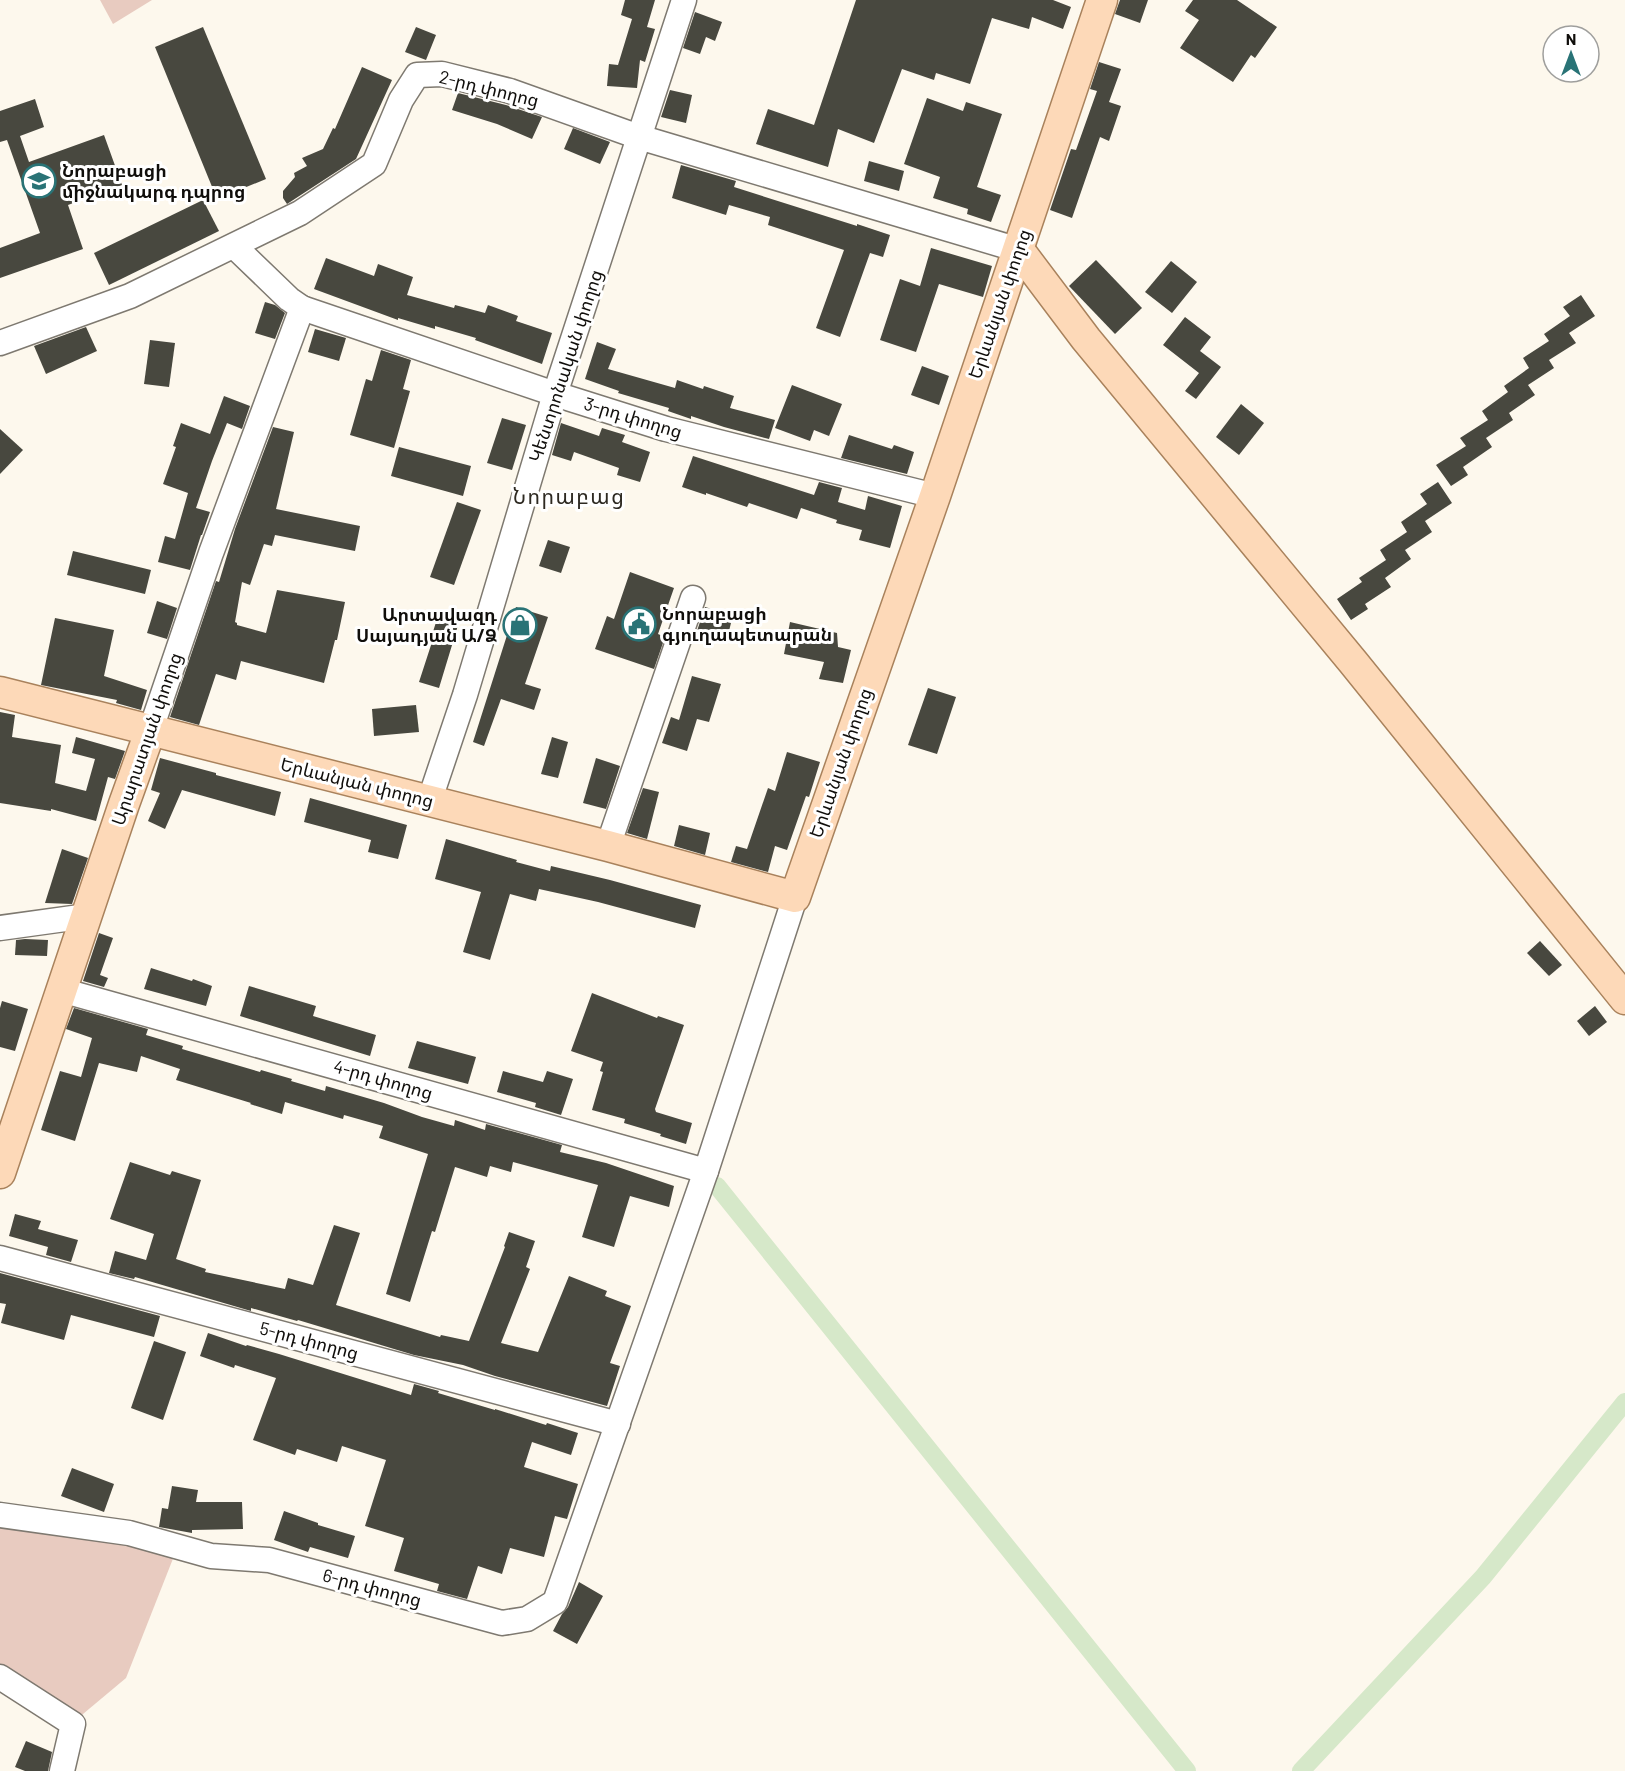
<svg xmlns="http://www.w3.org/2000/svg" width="1625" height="1771" viewBox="0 0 1625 1771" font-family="Barlow,'Noto Sans Armenian',sans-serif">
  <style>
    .green { fill: #e8cbc0 }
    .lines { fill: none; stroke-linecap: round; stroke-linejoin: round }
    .canal { stroke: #d6e8c9; stroke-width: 18 }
    .building { fill: #48483f }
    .minor-casing { stroke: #7e7970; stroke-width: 27 }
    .major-casing { stroke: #a9825c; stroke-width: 33 }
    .minor { stroke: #fff; stroke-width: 24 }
    .major { stroke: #fdd9b8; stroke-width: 30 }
    .labels { text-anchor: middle; stroke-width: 6; stroke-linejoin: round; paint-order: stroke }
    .street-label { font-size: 18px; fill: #100e0b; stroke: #fff }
    .poi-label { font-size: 18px; font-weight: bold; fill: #100e0b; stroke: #fff; text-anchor: start }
    .quarter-label { font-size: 21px; letter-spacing: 1.5px; fill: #2e2a22; stroke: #fff }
  </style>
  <rect width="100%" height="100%" fill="#fdf8ed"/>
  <!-- green -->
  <g class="green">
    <path d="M100,0H152L113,24Z"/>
    <path d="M0,1524L176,1551L126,1678L77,1719L0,1666Z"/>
  </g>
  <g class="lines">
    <!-- canal -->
    <g class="canal">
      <path d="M717,1186L1187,1771"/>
      <path d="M1301,1771L1483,1577L1625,1402"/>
    </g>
  </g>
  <!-- building -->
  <g class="building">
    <path d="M625,0H655L647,27L655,29L645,62L640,60L637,88L607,86L609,64L618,65L632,19L621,15Z"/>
    <path d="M856,0H1053L1071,7L1063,29L1032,17L1029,29L992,18L970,84L936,73L934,80L902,69L874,143L838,129L828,167L756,144L768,109L814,125Z"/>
    <path d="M1120,0H1148L1140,23L1115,14Z"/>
    <path d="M1193,0H1237L1277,27L1255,58L1251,55L1233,82L1180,48L1199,20L1185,11Z"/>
    <path d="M695,12L722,22L715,41L706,37L700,54L683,48Z"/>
    <path d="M203,27L266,179L217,199L155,47Z"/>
    <path d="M416,27L436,35L426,60L405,52Z"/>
    <path d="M1099,62L1121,69L1109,102L1121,106L1109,141L1100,137L1072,218L1050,210L1071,149L1076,150L1097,91L1090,89Z"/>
    <path d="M362,67L392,80L356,159L287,204L283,198V191L295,177L294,173L307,166L302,158L323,149L333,128L335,129Z"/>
    <path d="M670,90L692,95L686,123L661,117Z"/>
    <path d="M458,93L506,105L542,117L532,139L497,124L452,110Z"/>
    <path d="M927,98L963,111L966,102L1002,114L977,187L1001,195L991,222L967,214L968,209L933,198L940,177L904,164Z"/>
    <path d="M35,99L44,127L20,136L29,162L104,135L122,185L68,205L83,249L0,278V248L40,233L7,140L0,142V111Z"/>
    <path d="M573,128L610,142L600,164L564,149Z"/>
    <path d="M869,161L904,171L899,191L864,181Z"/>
    <path d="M681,165L736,181L734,187L857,226V224L890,235L883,257L870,253L840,337L816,328L844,250L768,225L770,217L729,205L726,215L672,198Z"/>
    <path d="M203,200L219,231L109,285L94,253Z"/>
    <path d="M931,248L992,266L983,297L939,284L916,352L880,340L900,279L920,286Z"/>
    <path d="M326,258L374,276L378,264L413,277L407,295L454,308L455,305L485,313L488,305L518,316L516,321L552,333L542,364L475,340L476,338L435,326V329L398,318V320L314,289Z"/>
    <path d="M1096,260L1142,308L1115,334L1069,286Z"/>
    <path d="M1171,261L1197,282L1172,313L1145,292Z"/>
    <path d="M1581,295L1595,316L1569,333L1576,343L1549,360L1554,368L1528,385L1535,395L1509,413L1513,420L1486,438L1492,447L1463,467L1468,475L1451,486L1436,465L1466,446L1460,438L1488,420L1482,411L1508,392L1504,386L1529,368L1523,358L1549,341L1544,334L1570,316L1563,307Z"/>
    <path d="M265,302L275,305L285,313L275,339L255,333Z"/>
    <path d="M1185,317L1211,337L1200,351L1221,367L1196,399L1185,391L1199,373L1163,345Z"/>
    <path d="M86,327L97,351L46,374L34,346Z"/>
    <path d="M315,329L346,338L339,361L308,352Z"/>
    <path d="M150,340L175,343L169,387L144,384Z"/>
    <path d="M597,342L616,349L608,369L675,388L677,380L703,389L704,386L734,396L730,408L775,420L769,439L724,427L691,416V419L668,411L669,408L618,393L619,391L585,379Z"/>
    <path d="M381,350L411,360L403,389L410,391L394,448L350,435L366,379L372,381Z"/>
    <path d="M922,366L949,376L939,405L911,395Z"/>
    <path d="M792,385L842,404L829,436L814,430L810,441L775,428Z"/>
    <path d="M224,396L250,406L242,429L227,423L212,461L196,508L210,512L202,535H201L190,570L158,562L165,536L175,539L188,493L163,484L176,447L173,446L181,423L210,434Z"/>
    <path d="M1241,404L1264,423L1239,455L1216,437Z"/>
    <path d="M502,418L526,425L512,470L487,463Z"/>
    <path d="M561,423L599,436L602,428L625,435L622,442L650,452L640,482L617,475L619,468L574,452L571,461L552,455Z"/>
    <path d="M273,427L294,432L276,509L360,526L355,551L275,535L272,546L264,544L250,585L242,582L235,622L237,623V625L266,633L277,590L345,602L337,640H335L324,683L241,661L236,680L216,674L199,725L170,717L216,581L219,582L235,529Z"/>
    <path d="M0,429L23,450L0,474Z"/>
    <path d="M849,435L892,449L894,445L914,452L907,474L841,458Z"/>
    <path d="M399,447L471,466L463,496L391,476Z"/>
    <path d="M693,456L814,495L819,482L842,488L838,502L865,510L868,496L902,506L890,548L859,540L862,530L836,523L837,520L801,508L797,519L749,503L747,507L706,493V495L682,487Z"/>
    <path d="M1438,482L1452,503L1425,521L1432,532L1405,550L1411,559L1385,578L1391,587L1365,604L1368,609L1351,620L1337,599L1362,582L1359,578L1386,560L1380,550L1407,532L1401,522L1427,504L1420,494Z"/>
    <path d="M457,502L481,510L454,585L430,577Z"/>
    <path d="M548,540L570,547L561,573L539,566Z"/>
    <path d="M73,551L151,570L145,594L67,575Z"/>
    <path d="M630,572L674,588L658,634L665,637L654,669L595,649L607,616L614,619Z"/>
    <path d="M157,601L177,608L167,639L147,633Z"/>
    <path d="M516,607L548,617L525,684L541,689L534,710L501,699L484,746L473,742Z"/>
    <path d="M705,607L733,615L726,643L696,634Z"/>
    <path d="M438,616L459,622L439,688L419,682L432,642L430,641Z"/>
    <path d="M55,618L114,630L104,676L147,690L141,710L116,703L117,700L41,685Z"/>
    <path d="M790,622L837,633L838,647L851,650L843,683L819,679L824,662L784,654Z"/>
    <path d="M692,676L721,684L709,722L697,719L687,751L662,743L671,717L679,720Z"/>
    <path d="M928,688L956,697L937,754L908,745Z"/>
    <path d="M416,705L419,732L374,736L372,709Z"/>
    <path d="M0,712L15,715L12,737L61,745L55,783L86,791L95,759L72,753L76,737L125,751L115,779L108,777L96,821L51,809V811L0,803Z"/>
    <path d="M552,737L568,742L558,778L541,774Z"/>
    <path d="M787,752L820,762L809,797L806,796L787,850L775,846L768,872L731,862L736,846L747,849L768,788L775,791Z"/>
    <path d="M160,758L216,773V775L281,792L275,816L182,790L165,829L148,821L160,793L151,790Z"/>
    <path d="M596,758L620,766L606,809L583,803Z"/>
    <path d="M643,788L659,792L647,839L627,833Z"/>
    <path d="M310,798L407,825L398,859L368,852L371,840L304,822Z"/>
    <path d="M679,825L710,833L705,855L674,846Z"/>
    <path d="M446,839L517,860L516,862L550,871L551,866L610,880L701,905L695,928L598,902L539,889L536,901L510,894L490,960L463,952L481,892L435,879Z"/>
    <path d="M62,849L88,858L72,904L45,903Z"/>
    <path d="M99,933L113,938L100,975L108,978L104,987L83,981Z"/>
    <path d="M25,939L48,940L47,956L15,955L16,940Z"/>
    <path d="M1540,941L1562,965L1549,976L1527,953Z"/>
    <path d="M151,968L192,981L193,979L212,986L206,1006L144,989Z"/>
    <path d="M249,986L316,1006L313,1016L376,1035L370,1056L240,1016Z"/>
    <path d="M592,993L657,1018L658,1016L684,1025L655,1109L656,1112L692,1123L686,1144L660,1136L661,1134L624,1123L625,1119L592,1110L603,1072L600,1071L603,1062L571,1051Z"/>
    <path d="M2,1001L28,1009L15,1051L0,1047V1008Z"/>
    <path d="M1595,1006L1607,1022L1589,1036L1577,1021Z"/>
    <path d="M74,1008L148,1029L146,1035L183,1046L182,1049L260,1072L261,1070L292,1079L291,1081L325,1091L326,1086L384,1103L422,1117L454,1126L455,1120L485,1130L486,1124L562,1145L560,1152L606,1163L674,1186L669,1207L630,1196L614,1247L582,1237L598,1185L513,1162L511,1172L490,1166L487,1177L455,1167L435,1232L432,1231L410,1302L386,1294L428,1154L379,1138L383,1126L344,1115L343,1119L285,1102L282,1114L250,1104L251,1103L176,1080L180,1069L141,1056L137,1072L99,1063L75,1141L41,1130L60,1071L81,1077L92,1038L66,1029Z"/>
    <path d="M417,1041L476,1057L468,1084L408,1068Z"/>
    <path d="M503,1071L543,1082L547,1071L573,1079L561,1115L535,1107L536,1103L497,1092Z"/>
    <path d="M130,1162L170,1175L172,1171L201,1180L176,1259L206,1269L205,1272L285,1289L288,1278L313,1285L334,1225L360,1233L336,1305L440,1337L441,1335L469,1341L505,1247L504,1246L509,1232L535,1241L526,1267L530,1269L501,1343L538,1352L569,1276L607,1291L605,1296L631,1306L610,1363L620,1366L607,1406L495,1376L463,1365L414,1355L298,1320L297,1321L251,1308V1311L135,1277L134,1279L109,1273L115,1251L146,1260L154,1234L110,1219Z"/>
    <path d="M15,1214L41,1221L38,1229L78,1240L71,1262L46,1255L48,1247L9,1236Z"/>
    <path d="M0,1273L160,1316L154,1337L71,1315L64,1340L1,1323L6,1304L0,1303Z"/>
    <path d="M208,1333L246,1346L247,1345L279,1354L411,1395L414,1384L439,1391L438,1393L495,1410V1409L546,1425L547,1423L578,1433L571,1455L532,1442L524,1467L578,1484L567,1519L555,1516L544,1557L510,1548L502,1574L478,1566L467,1599L437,1591L439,1584L394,1571L404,1538L365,1526L386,1460L342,1446L337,1462L297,1449L295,1455L253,1440L276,1378L235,1365L234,1368L200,1356Z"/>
    <path d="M154,1341L186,1352L163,1420L131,1408Z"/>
    <path d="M72,1468L114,1484L104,1512L61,1496Z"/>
    <path d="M172,1486L198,1490L196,1502H242L243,1529L192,1530V1533L159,1527L162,1508L168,1509Z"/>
    <path d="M284,1511L318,1523V1525L355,1536L348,1558L310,1547L308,1552L274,1540Z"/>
    <path d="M579,1582L603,1596L577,1644L553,1631L562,1614L568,1607Z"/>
    <path d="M26,1741L52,1752L48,1771H25L15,1767Z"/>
  </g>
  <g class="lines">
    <defs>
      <g id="minor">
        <path d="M234,246L289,299L302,308L555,394L666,429L935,496"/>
        <path d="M0,343L130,296L300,213L374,164L401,100L417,75L442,74L510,91L639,137L1019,250"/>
        <path d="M151,729L211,553L302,308"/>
        <path d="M429,802L465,695L555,394L684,0"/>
        <path d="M608,846L693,598"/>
        <path d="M0,928L87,916"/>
        <path d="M61,990L706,1171"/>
        <path d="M0,1258L618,1424"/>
        <path d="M0,1515L129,1533L211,1556L269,1560L502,1623L527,1619L555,1602L706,1171L795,897"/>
        <path d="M0,1677L73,1724L62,1771"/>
      </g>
      <g id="major">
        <path d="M1019,250L1086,339L1353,662L1625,999"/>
        <path d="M0,692L608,846L795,897L935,496L1102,0"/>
        <path d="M0,1173L124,804L151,729"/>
      </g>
    </defs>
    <!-- minor casing -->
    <use href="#minor" class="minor-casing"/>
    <!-- major casing -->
    <use href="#major" class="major-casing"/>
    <!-- minor -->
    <use href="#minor" class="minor"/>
    <!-- major -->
    <use href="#major" class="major"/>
  </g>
  <!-- icons -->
  <defs>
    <symbol id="school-ring" viewBox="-11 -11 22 22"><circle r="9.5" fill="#fff" stroke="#297376" stroke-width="1.5"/><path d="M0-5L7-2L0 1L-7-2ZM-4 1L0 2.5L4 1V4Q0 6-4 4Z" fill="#297376"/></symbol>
    <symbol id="civic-ring" viewBox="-11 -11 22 22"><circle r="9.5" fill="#fff" stroke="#297376" stroke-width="1.5"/><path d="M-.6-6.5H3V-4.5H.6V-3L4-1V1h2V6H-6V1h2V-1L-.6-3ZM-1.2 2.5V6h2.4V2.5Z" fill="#297376"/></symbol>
    <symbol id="shop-ring" viewBox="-11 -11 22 22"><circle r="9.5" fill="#fff" stroke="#297376" stroke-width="1.5"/><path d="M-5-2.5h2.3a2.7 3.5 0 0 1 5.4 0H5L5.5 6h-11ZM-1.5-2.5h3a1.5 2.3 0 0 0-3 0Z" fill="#297376"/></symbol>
  </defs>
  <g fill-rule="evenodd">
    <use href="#school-ring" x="20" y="162" width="38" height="38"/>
    <use href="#civic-ring" x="620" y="605" width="38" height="38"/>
    <use href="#shop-ring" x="501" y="606" width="38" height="38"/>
  </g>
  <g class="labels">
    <!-- street labels -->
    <g class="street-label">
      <text transform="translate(489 89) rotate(14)" y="6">2-րդ փողոց</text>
      <text transform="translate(1000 304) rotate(-71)" y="6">Երևանյան փողոց</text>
      <text transform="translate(566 366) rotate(-72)" y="6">Կենտրոնական փողոց</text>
      <text transform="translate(633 418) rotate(17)" y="6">3-րդ փողոց</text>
      <text transform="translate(147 739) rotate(-71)" y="6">Արարատյան փողոց</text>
      <text transform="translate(841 763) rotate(-71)" y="6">Երևանյան փողոց</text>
      <text transform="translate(357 783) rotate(14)" y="6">Երևանյան փողոց</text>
      <text transform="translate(383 1080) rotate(16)" y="6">4-րդ փողոց</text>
      <text transform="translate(309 1341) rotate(15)" y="6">5-րդ փողոց</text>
      <text transform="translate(372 1588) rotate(15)" y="6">6-րդ փողոց</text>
    </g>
    <!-- poi labels -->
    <g class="poi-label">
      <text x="62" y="177">Նորաբացի<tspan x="62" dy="21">միջնակարգ դպրոց</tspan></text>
      <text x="662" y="620">Նորաբացի<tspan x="662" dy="21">գյուղապետարան</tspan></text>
      <text x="497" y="621" text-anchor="end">Արտավազդ<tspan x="497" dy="21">Սայադյան Ա/Ձ</tspan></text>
    </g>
    <!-- quarter labels -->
    <g class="quarter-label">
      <text x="569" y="504">Նորաբաց</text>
    </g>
  </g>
  <!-- north arrow -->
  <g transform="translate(1571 54)"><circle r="28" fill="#ffffff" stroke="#9f9f9d" stroke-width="1.5"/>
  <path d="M0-4.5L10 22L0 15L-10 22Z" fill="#297376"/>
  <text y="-9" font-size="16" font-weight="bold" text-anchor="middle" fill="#100e0b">N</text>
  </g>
</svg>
